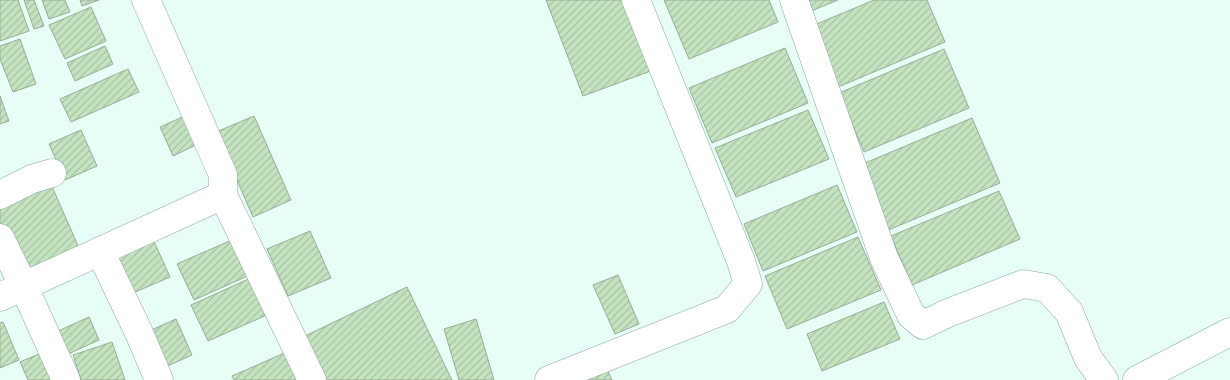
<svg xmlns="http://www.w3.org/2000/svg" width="1230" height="380" viewBox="0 0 1230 380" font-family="Literata,serif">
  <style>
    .building { fill: url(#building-hatch); stroke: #9aab98 }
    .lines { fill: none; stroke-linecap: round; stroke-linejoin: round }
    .minor-casing { stroke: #8ca89d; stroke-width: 29 }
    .minor { stroke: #fff; stroke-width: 28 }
  </style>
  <defs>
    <pattern id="building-hatch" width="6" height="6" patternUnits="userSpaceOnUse" patternTransform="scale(1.25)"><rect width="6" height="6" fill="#c3e4bf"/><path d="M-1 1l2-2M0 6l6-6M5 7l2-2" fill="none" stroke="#a6c3a3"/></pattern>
  </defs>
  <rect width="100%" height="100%" fill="#e6fef5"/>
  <!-- building -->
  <g class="building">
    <path d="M0,0H18L29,31L0,41Z"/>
    <path d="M24,0H34L44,26L34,29Z"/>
    <path d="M42,0H65L70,12L49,19Z"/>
    <path d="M80,0H99L82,6Z"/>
    <path d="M546,0H629L656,69L583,96Z"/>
    <path d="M664,0H769L778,22L689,59Z"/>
    <path d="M804,0H838L809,12Z"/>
    <path d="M874,0H927L945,42L838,87L812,26Z"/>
    <path d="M91,7L106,41L65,59L49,25Z"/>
    <path d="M20,39L36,84L13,92L0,59V46Z"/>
    <path d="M105,46L113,64L75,81L67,63Z"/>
    <path d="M785,48L808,103L712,143L689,88Z"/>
    <path d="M944,49L969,108L864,152L839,93Z"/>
    <path d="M128,69L139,92L71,122L60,99Z"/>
    <path d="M0,96L9,121L0,124Z"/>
    <path d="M808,110L829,159L736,197L715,148Z"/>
    <path d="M187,115L200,143L173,156L160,127Z"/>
    <path d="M254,116L291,200L253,217L216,132Z"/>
    <path d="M972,118L1000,183L886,231L858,166Z"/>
    <path d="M81,130L97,166L65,180L49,144Z"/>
    <path d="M50,182L79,248L22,273L0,224V203Z"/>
    <path d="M837,185L857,232L763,271L744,224Z"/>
    <path d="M999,191L1020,239L912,285L891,236Z"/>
    <path d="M310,231L331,278L288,296L267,249Z"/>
    <path d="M152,237L170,277L133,293L115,254Z"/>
    <path d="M858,237L881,290L787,329L765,276Z"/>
    <path d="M234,239L250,275L194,300L177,264Z"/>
    <path d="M618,275L639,324L615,334L593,285Z"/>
    <path d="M253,277L269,314L208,341L191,305Z"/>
    <path d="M407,287L452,380H325L303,337Z"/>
    <path d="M884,302L900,339L822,371L807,334Z"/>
    <path d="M89,317L99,340L66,355L56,332Z"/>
    <path d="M176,319L192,355L156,371L140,335Z"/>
    <path d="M476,319L494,380H459L444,329Z"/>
    <path d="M3,322L19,360L0,368V323Z"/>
    <path d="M112,342L125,380H81L73,355Z"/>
    <path d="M46,351L59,380H28L20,362Z"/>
    <path d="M289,351L302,380H234L232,376Z"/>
    <path d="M604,363L612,380H565Z"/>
  </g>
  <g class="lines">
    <defs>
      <g id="minor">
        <path d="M146,0L223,175V195L312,380"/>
        <path d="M794,0L884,258L911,315L923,325L948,313L1023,284L1047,288L1069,312L1088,358L1104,380"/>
        <path d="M0,195L32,179L52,173"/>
        <path d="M0,238L24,287L66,380"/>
        <path d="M100,251L140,335L159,380"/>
        <path d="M0,297L223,195"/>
        <path d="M549,380L727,309L748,284L741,261L636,0"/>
        <path d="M1137,380L1230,332"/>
      </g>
    </defs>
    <!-- minor casing -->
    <use href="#minor" class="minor-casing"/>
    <!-- minor -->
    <use href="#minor" class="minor"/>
  </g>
</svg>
